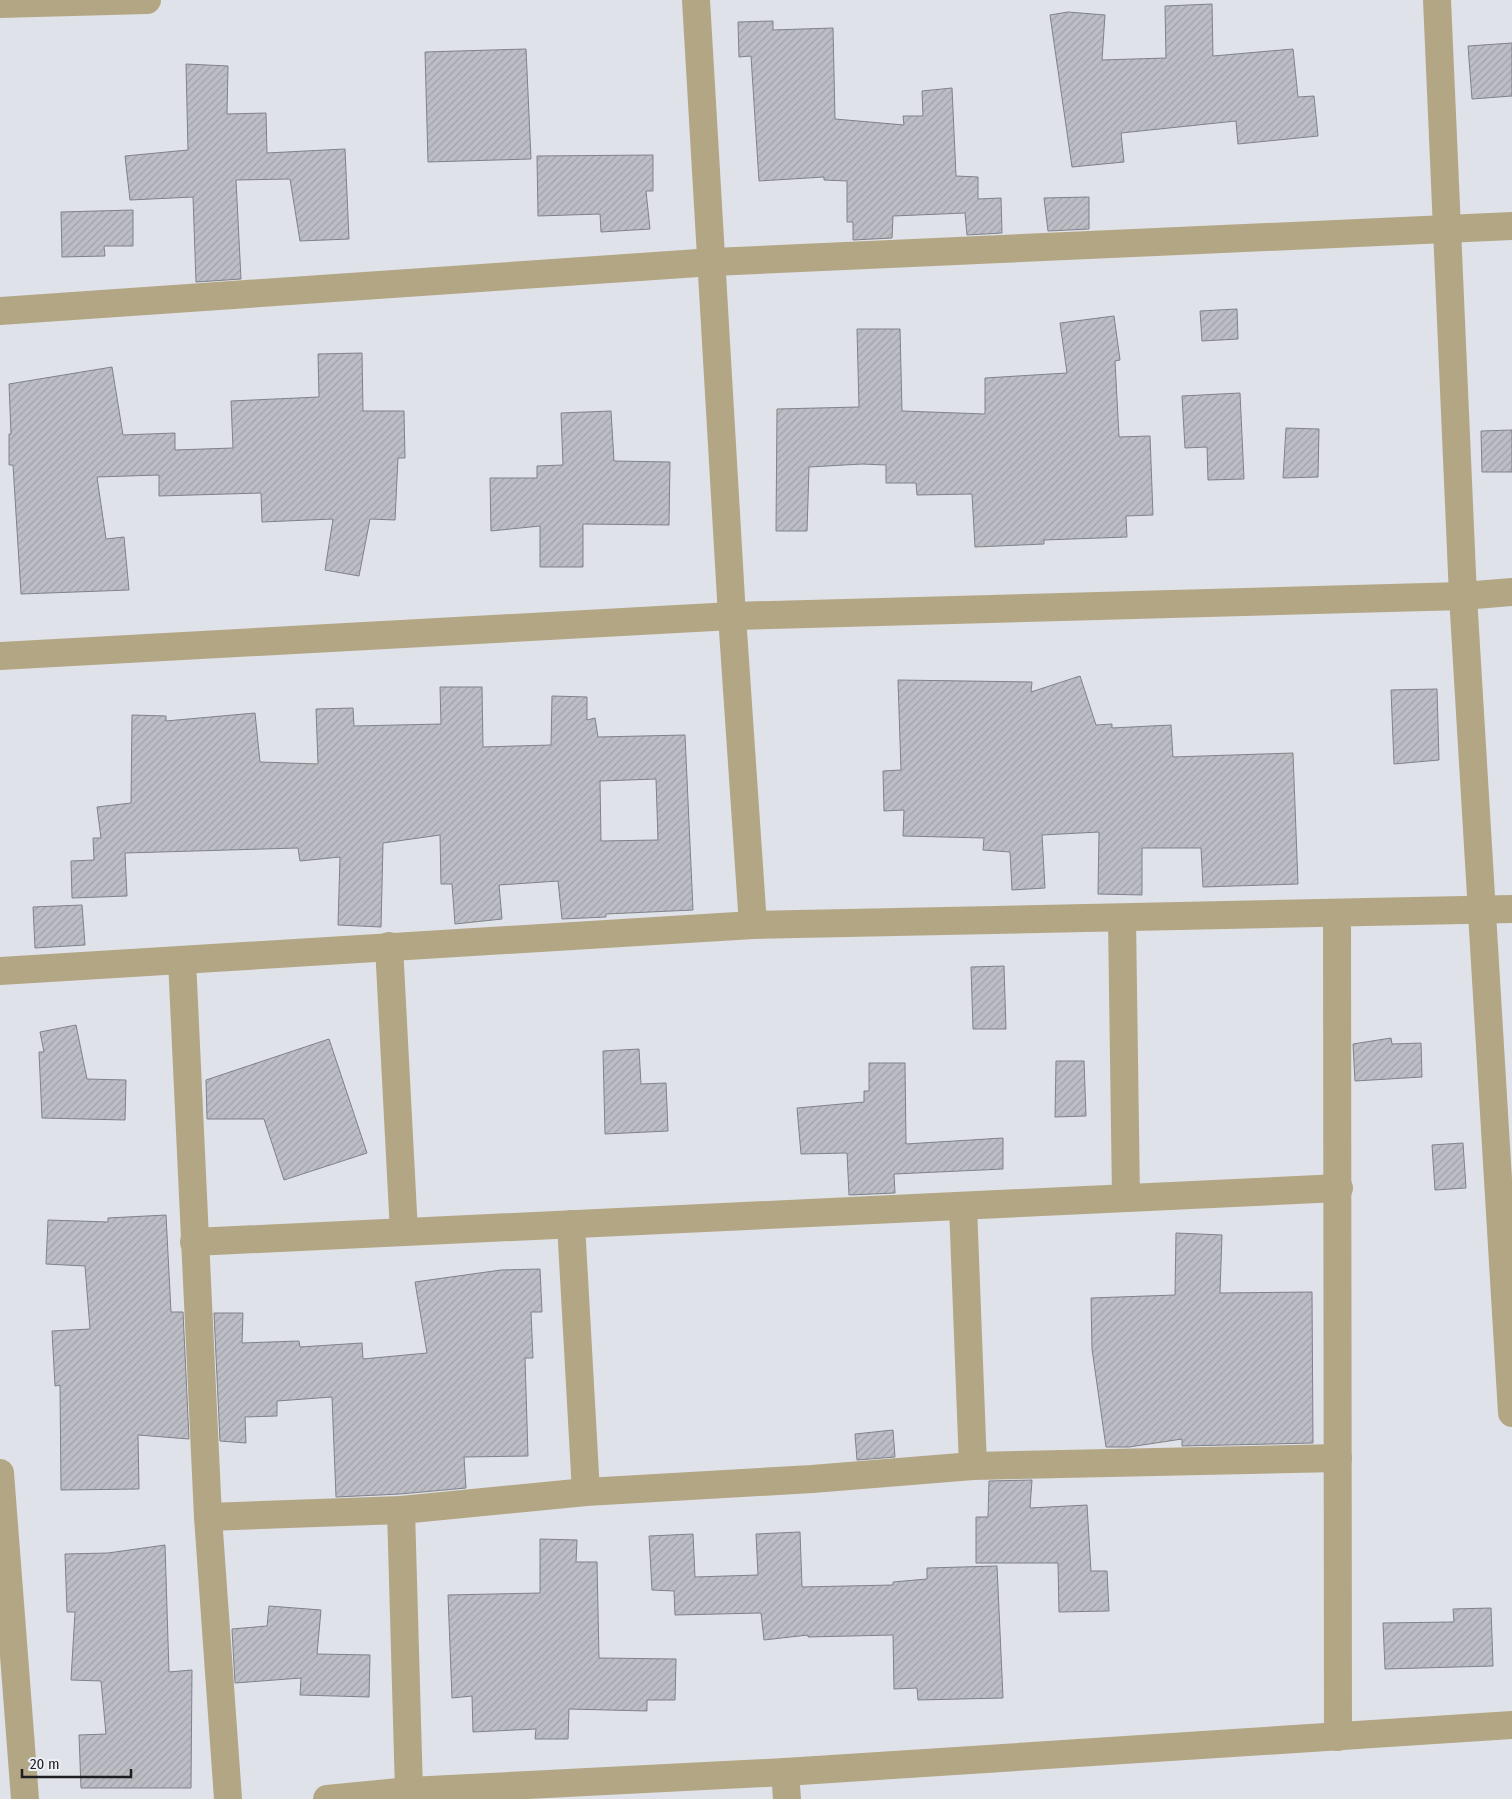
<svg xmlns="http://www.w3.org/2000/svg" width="1512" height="1799" viewBox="0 0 1512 1799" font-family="'Fira Sans Condensed',sans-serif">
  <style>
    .building { fill: url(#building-hatch); stroke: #808289; fill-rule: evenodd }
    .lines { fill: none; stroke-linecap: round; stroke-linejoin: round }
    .minor { stroke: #b3a685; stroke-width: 28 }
    .tertiary { stroke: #b3a685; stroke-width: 28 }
  </style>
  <defs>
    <pattern id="building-hatch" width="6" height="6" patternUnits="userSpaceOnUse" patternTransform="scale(1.25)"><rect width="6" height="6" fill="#bcbdc5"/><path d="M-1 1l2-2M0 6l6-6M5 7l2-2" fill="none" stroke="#a1a2a9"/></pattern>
  </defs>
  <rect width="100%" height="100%" fill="#e0e2e9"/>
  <!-- building -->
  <g class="building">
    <path d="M1212,4L1213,56L1293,49L1298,97L1314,96L1318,136L1238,144L1236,121L1121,133L1124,162L1072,167L1050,15L1068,12L1105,15L1102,60L1166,58L1165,6Z"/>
    <path d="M773,21V30L833,28L835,119L904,125L903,116H923L922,91L952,88L956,176L978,177V199L1001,198L1002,233L967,235L965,213L893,216L892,238L853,240V222H847V181L824,180V177L759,181L751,56L739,57L738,22Z"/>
    <path d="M1512,43V96L1472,99L1468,46Z"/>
    <path d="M526,49L531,159L428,162L425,52Z"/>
    <path d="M186,64L228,66L227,114L266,113L267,153L345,149L349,239L300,241L290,179L236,180L241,279L196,282L193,197L130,200L125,156L188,150Z"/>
    <path d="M653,155V191H646L650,229L601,232L600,214L538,216L537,156Z"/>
    <path d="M1089,197V229L1048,231L1044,198Z"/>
    <path d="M133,210V246H104L105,256L62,257L61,212Z"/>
    <path d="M1237,309L1238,339L1202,341L1200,311Z"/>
    <path d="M1114,316L1120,360L1115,361L1119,437L1150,436L1153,515L1126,516L1127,537L1044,540V544L975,547L972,494L917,495L916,483H886V465L862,464L809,467L807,531H776L777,409L859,407L857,329H900L902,411L985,414V378L1067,373L1060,323Z"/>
    <path d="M362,353L363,411H404L405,458H398L395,520L370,519L359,576L325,570L333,519L262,522L261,493L159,496V475L97,477L106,539L124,537L129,590L21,594L13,465H9V434H11L9,384L112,367L123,435L175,433V450L233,448L231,401L319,397L318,354Z"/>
    <path d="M1240,393L1244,479L1208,480L1207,447L1185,448L1182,396Z"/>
    <path d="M611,411L614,461L670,462L669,525L583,524V567H540V526L491,531L490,478H537V466L563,465L561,413Z"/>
    <path d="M1286,428L1319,429L1318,477L1283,478Z"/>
    <path d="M1512,430V472H1482L1481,431Z"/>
    <path d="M1080,676L1096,725L1112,724V728L1171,725L1173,757L1293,753L1298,884L1203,887L1201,848H1142V895L1098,894L1099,832L1042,835L1045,888L1012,890L1010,852L983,850L984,838L903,836L904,810L884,811L883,771L901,770L898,680L1032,682L1031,692Z"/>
    <path d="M440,687H482L483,747L551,745L552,696L587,697V720L595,718L598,737L685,735L693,910L606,914V917L562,919L558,881L499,885L502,919L455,924L452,884H441L440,835L383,843L381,927L338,925L340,857L300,861L298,848L125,853L127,896L72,898L71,861L94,860L93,838H101L97,807L131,803L132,715L166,716V721L255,713L260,762L318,764L316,709L353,708L354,726L441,724ZM656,779L658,840L601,841L600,781Z"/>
    <path d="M1437,689L1439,760L1394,764L1391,690Z"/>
    <path d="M82,905L85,945L35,948L33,907Z"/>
    <path d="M1004,966L1006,1029H973L971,967Z"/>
    <path d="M76,1025L87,1079L126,1080L125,1120L42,1118L39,1052H44L40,1032Z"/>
    <path d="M1391,1038L1392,1044L1421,1043L1422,1077L1355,1081L1353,1044Z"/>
    <path d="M329,1039L367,1153L284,1180L264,1119H207L206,1080Z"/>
    <path d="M639,1049L641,1084L666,1083L668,1131L605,1134L603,1051Z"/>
    <path d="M1056,1061H1084L1086,1116L1055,1117Z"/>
    <path d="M869,1063H905L906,1144L1003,1138V1169L894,1174L895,1193L849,1195L847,1153L801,1154L797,1108L864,1102V1091H869Z"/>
    <path d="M1463,1143L1466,1188L1435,1190L1432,1145Z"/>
    <path d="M166,1215L171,1312H183L189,1439L138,1435L139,1489L61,1490L60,1385L55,1386L52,1331L90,1329L85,1266L46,1264L48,1220L108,1222V1218Z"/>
    <path d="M1176,1233L1222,1235L1220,1293L1312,1292L1313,1443L1182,1446V1439L1129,1447H1106L1092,1349L1091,1298L1175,1295Z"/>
    <path d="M540,1269L542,1312H531L533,1358H525L528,1456L464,1457L466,1488L400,1494L336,1497L332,1397L277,1401V1416L245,1417L246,1443L220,1441L214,1313H243L242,1343L299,1341L300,1347L362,1343L363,1359L427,1353L415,1282L501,1270Z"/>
    <path d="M893,1430L895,1457L857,1460L855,1434Z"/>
    <path d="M1032,1480L1030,1508L1087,1505L1091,1571H1107L1109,1611L1059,1612L1058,1563H976V1517H988L989,1481Z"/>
    <path d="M800,1532L802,1587L893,1585V1582L927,1579V1568L997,1566L1003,1698L918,1700L917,1688L894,1689L893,1635L808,1637V1635L764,1640L761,1613L675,1615L674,1591L652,1590L649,1536L693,1534L695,1577L758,1575L756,1534Z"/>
    <path d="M540,1539L577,1540L576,1562H597L599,1658L676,1659L675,1700H647V1711L569,1709L568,1739H535L536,1729L473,1732L472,1696L452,1698L448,1595L540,1593Z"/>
    <path d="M165,1545L169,1672L192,1670L191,1788H81L79,1735L106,1734L101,1681L71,1680L75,1612H67L65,1554L108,1553Z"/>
    <path d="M269,1606L321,1610L317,1654L370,1655L369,1697L300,1695L301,1678L235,1683L232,1629L267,1626Z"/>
    <path d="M1491,1608L1493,1666L1385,1669L1383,1623L1454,1622L1453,1609Z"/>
  </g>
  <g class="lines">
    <!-- minor -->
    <g class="minor">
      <path d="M696,0L732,616L753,925"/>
      <path d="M1437,0L1463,596L1512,1413"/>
      <path d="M0,4L147,0"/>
      <path d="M0,311L713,262L1512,226"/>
      <path d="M0,656L732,616L1463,596L1512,592"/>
      <path d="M1337,913L1338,1737"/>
      <path d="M1122,919L1126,1198"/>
      <path d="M389,946L404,1232"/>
      <path d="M182,960L208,1517L228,1799"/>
      <path d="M0,971L753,925L1512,909"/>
      <path d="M963,1206L973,1466"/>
      <path d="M571,1224L586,1492"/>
      <path d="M194,1242L1339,1188"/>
      <path d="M401,1510L409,1791"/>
      <path d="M208,1517L401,1510L586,1492L812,1479L973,1466L1338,1458"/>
      <path d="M785,1772L787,1799"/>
      <path d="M327,1799L409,1791L785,1772L1512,1725"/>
    </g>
    <!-- tertiary -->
    <path class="tertiary" d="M0,1473L25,1799"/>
  </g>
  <!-- scale -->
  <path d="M22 1769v8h109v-8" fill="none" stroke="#1d1e20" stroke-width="2.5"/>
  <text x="30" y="1769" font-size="15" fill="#1d1e20" stroke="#edeff7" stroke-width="4" paint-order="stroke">20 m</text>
</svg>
